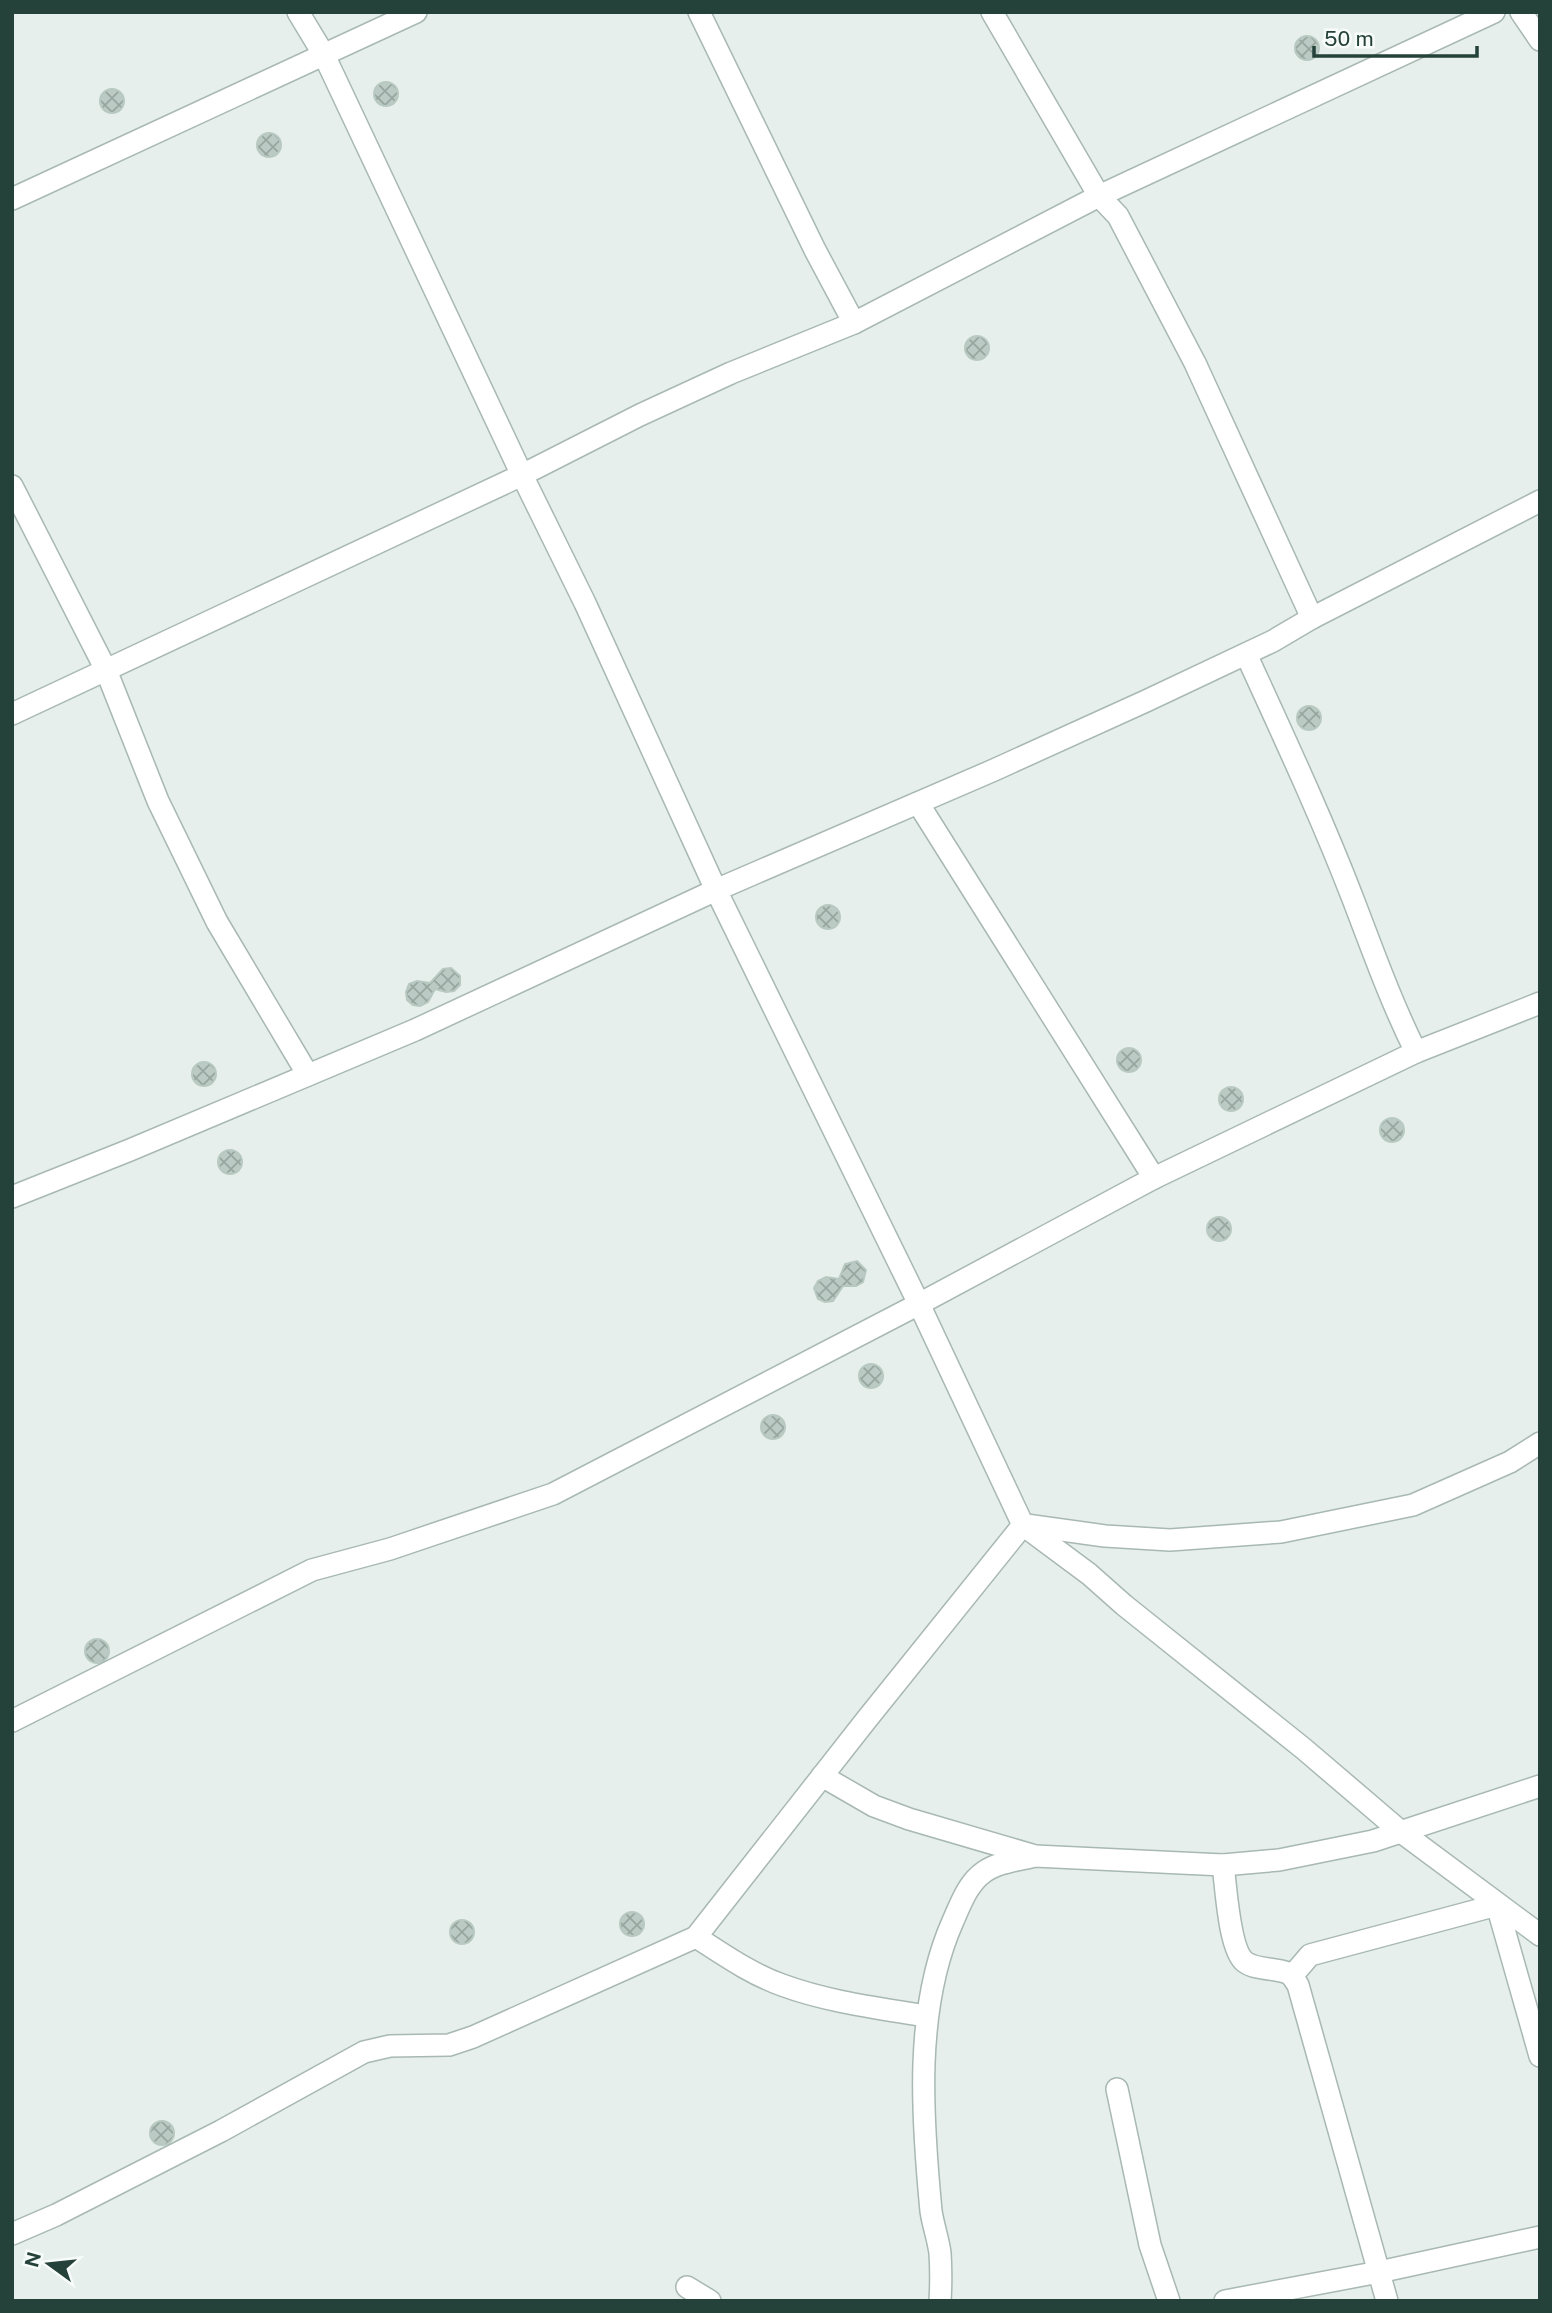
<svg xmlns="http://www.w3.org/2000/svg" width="1552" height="2313" viewBox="0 0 1552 2313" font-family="'Public Sans',sans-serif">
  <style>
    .building { fill: url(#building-cross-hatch); stroke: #b8c9c2; stroke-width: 2 }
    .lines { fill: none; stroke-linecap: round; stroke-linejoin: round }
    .minor-casing { stroke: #a8b8b2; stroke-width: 24 }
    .minor { stroke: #fff; stroke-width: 21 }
  </style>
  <defs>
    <pattern id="building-cross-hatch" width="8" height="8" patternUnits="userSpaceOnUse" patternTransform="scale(1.75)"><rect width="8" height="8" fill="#bbcac4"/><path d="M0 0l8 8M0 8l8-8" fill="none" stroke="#98a6a0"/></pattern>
  </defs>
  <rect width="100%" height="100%" fill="#e6efeb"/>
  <!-- building -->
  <g class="building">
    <circle cx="1307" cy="48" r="12"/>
    <circle cx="386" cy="94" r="12"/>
    <circle cx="112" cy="101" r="12"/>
    <circle cx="269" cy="145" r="12"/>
    <circle cx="977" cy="348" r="12"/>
    <circle cx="1309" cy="718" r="12"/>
    <circle cx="828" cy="917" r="12"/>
    <path d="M451,968L460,976V985L454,991L446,992L435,989L428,1002L420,1006L413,1005L407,1000L406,992L409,984L417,981L430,983L443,969Z"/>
    <circle cx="1129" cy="1060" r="12"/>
    <circle cx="204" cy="1074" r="12"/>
    <circle cx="1231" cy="1099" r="12"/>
    <circle cx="1392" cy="1130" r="12"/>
    <circle cx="230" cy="1162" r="12"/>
    <circle cx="1219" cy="1229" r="12"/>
    <path d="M857,1261L866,1270L863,1282L856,1286H843L833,1301L825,1302L818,1299L814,1288L818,1281L826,1277L839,1279L845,1264Z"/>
    <circle cx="871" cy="1376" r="12"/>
    <circle cx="773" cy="1427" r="12"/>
    <circle cx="97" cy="1651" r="12"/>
    <circle cx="632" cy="1924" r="12"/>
    <circle cx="462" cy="1932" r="12"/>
    <circle cx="162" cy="2133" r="12"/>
  </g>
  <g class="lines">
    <defs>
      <g id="minor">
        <path d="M298,12L324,55L522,475L585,603L716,890L919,1304L1023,1525L1089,1574L1124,1605L1304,1749L1400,1831L1540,1935"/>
        <path d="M992,12L1099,196L1118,216L1195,363L1312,618"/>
        <path d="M1521,12L1540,40"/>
        <path d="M12,199L416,12"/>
        <path d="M854,323L1099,196L1494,12"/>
        <path d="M12,486L106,670L158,801L217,922L308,1075"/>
        <path d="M1246,654C1283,735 1321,816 1353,899C1373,951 1391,1002 1416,1052"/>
        <path d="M12,714L522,475L640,415L731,373L854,323L815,250L699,12"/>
        <path d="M918,803L1154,1178"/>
        <path d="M12,1197L130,1150L415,1030L716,890L994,770L1146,701L1273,641L1312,618L1540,501"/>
        <path d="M1026,1525L1105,1536L1170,1540L1281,1532L1413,1505L1510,1462L1540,1443"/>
        <path d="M12,1721L312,1570L390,1549L553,1494L919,1304L1154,1178L1416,1052L1540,1003"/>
        <path d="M822,1776L874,1806L909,1819L1032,1855"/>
        <path d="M1223,1865C1226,1886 1229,1950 1245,1962C1256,1970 1275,1968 1288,1973L1292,1976L1298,1985L1387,2301"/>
        <path d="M696,1937C724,1955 751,1974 782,1985C828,2002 878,2008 926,2016"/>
        <path d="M1292,1976L1310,1955L1497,1905L1540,2056"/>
        <path d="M1117,2089L1150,2245L1169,2301"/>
        <path d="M12,2234L56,2215L221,2131L364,2052L390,2046L449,2045L473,2037L696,1937L867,1719L1023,1525"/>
        <path d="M687,2287L710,2301"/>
        <path d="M940,2301C941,2285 941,2268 940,2253C938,2238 933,2225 931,2211C922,2117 914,2008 953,1921C961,1903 968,1883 984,1872C998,1862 1019,1860 1035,1856L1223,1865L1279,1860L1373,1841L1540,1786"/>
        <path d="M1225,2301L1379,2272L1540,2237"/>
      </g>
    </defs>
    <!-- minor casing -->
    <use href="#minor" class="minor-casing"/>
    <!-- minor -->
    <use href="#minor" class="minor"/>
  </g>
  <!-- border -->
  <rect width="1552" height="2313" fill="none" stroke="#24423a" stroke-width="28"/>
  <!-- north arrow -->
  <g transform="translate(49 2264) rotate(285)" stroke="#f7fbf9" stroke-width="5" paint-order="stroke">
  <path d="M0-5L12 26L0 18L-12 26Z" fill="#24423a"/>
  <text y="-10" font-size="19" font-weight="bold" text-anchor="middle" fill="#24423a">N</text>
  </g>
  <!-- scale -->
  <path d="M1314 46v10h163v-10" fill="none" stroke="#24423a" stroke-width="3.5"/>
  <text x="1324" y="46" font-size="21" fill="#24423a" stroke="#f7fbf9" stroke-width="5" paint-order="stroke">50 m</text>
</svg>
